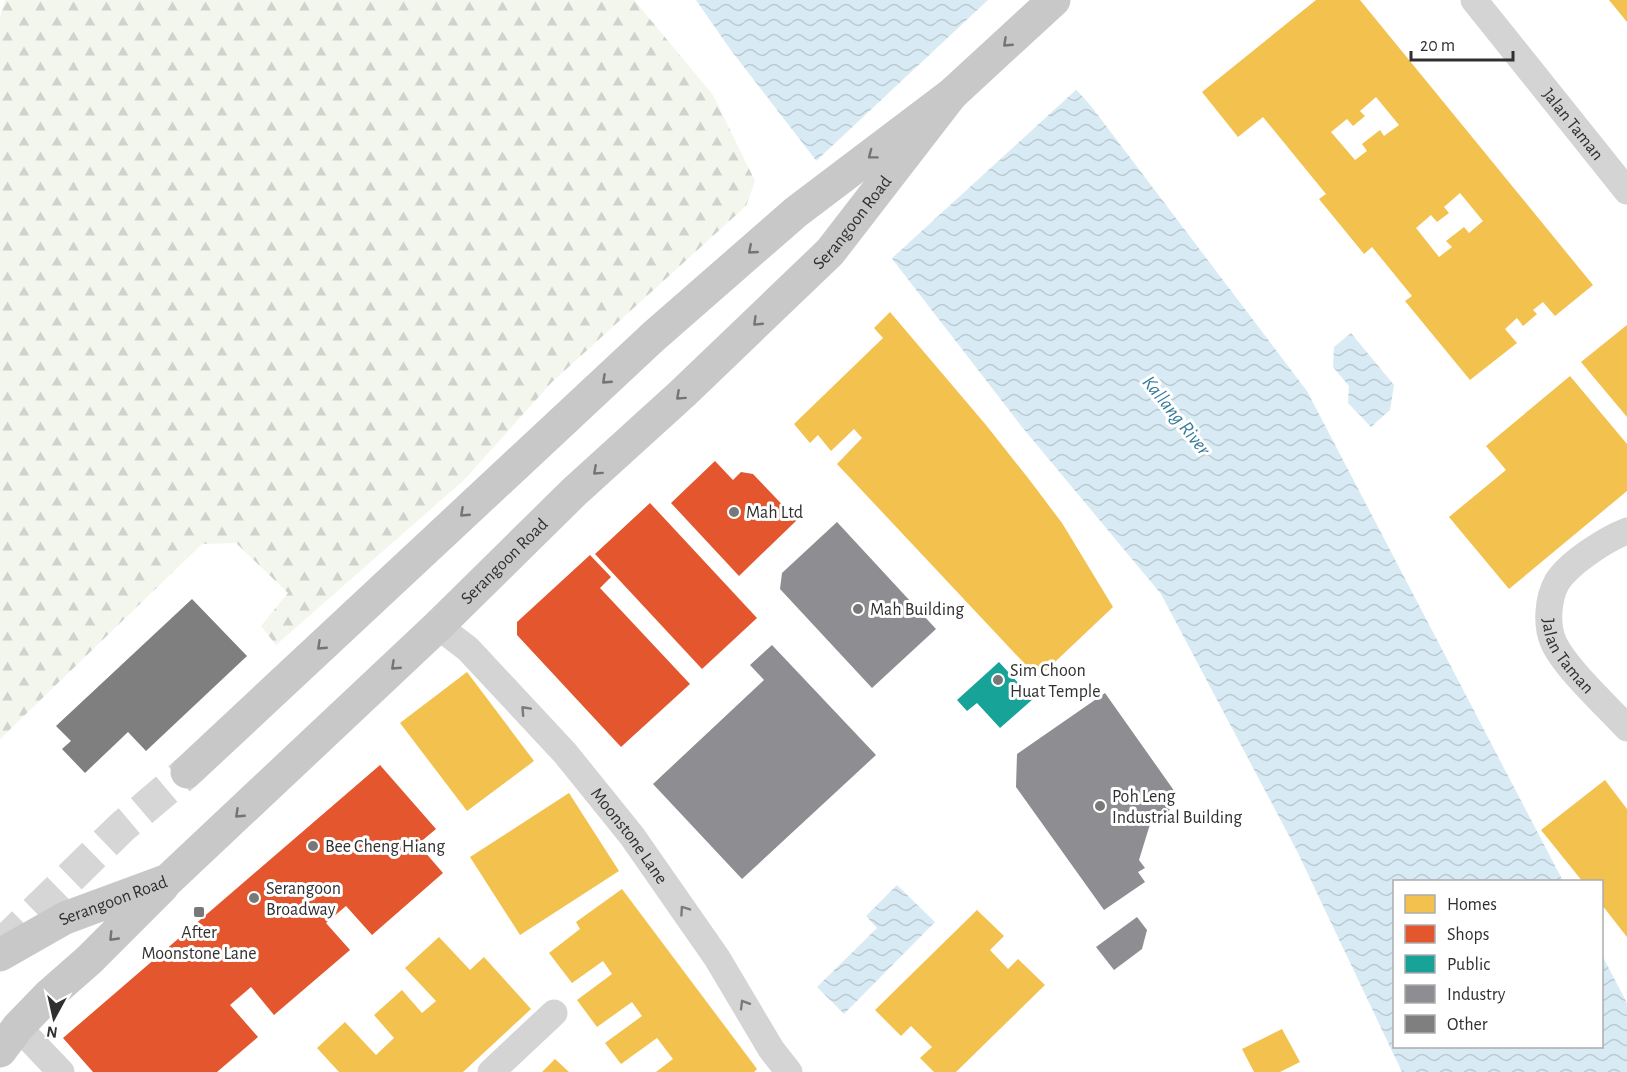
<svg xmlns="http://www.w3.org/2000/svg" width="1627" height="1072" viewBox="0 0 1627 1072" font-family="'Alegreya Sans',sans-serif">
  <style>
    .forest { fill: url(#forest-firs) }
    .water { fill: url(#water-waves) }
    .pier { fill: #fff }
    .homes { fill: #f2c14e; fill-rule: evenodd }
    .shops { fill: #e4572e }
    .public { fill: #17a398 }
    .industry { fill: #8d8d92 }
    .building { fill: #7f7f7f }
    .lines { fill: none; stroke-linecap: round; stroke-linejoin: round }
    .primary-tunnel { stroke: #d6d6d6; stroke-width: 33; stroke-dasharray: 33 16; stroke-linecap: butt }
    .street { stroke: #d4d4d4; stroke-width: 27 }
    .primary { stroke: #c8c8c8; stroke-width: 33 }
    .oneway { stroke: #747474 }
    .oneway2 { stroke: #7a7a7a }
    .poi-dot { fill: #787878; stroke: #fff; stroke-width: 2 }
    .labels { text-anchor: middle; stroke-width: 6; stroke-linejoin: round; paint-order: stroke }
    .street-label { font-size: 18px; fill: #303030; stroke: #fff }
    .poi-label { font-size: 18px; fill: #303030; stroke: #fff; text-anchor: start }
    .water-label { font-size: 20px; font-style: italic; fill: #367b9a; stroke: #fff }
  </style>
  <defs>
    <pattern id="forest-firs" width="22" height="20" patternUnits="userSpaceOnUse" patternTransform="scale(1.5)"><rect width="22" height="20" fill="#f2f6ec"/><path d="M5 1l3.5 6h-7zM16 11l3.5 6h-7z" fill="#d0d3cb"/></pattern>
    <pattern id="water-waves" width="16" height="10" patternUnits="userSpaceOnUse" patternTransform="scale(1.5)"><rect width="16" height="10" fill="#d8ebf4"/><path d="M0 5q4-4 8 0t8 0" fill="none" stroke="#bacad2"/></pattern>
  </defs>
  <rect width="100%" height="100%" fill="#fff"/>
  <!-- forest -->
  <path class="forest" d="M5,0H634L713,95L755,181L746,206L552,382L464,480L276,645L261,626L288,593L236,543L202,544L0,739V17Z"/>
  <!-- water -->
  <g class="water">
    <path d="M696,0H996L1091,106L1307,391L1563,881L1394,882V1046H1602V955L1627,1003V1072H1402L1297,851L1161,594L1022,427L730,49Z"/>
    <path d="M1351,333L1394,385L1390,410L1371,427L1348,403L1349,386L1333,367L1334,347Z"/>
    <path d="M897,885L935,922L844,1014L817,987L877,928L866,916Z"/>
  </g>
  <!-- pier -->
  <path class="pier" d="M988,0H1000L1078,88L890,260L815,162Z"/>
  <!-- homes -->
  <g class="homes">
    <path d="M1316,0H1360L1593,285L1555,316L1543,302L1533,310L1537,314L1523,326L1517,318L1505,329L1517,343L1470,380L1405,301L1412,296L1372,247L1364,254L1319,199L1326,194L1263,117L1238,137L1202,92ZM1376,97L1399,125L1384,136L1380,130L1362,144L1367,151L1355,160L1331,132L1347,119L1353,126L1365,116L1360,111ZM1460,193L1483,221L1469,233L1464,227L1446,241L1452,247L1439,257L1416,228L1431,215L1437,222L1449,213L1444,207Z"/>
    <path d="M1609,0H1627V22Z"/>
    <path d="M890,312L986,425L1028,478L1062,523L1113,607L1038,678L837,464L862,438L854,429L831,451L818,435L810,443L794,424L883,338L874,328Z"/>
    <path d="M1627,325V417L1581,362Z"/>
    <path d="M1570,376L1627,444V491L1509,589L1449,517L1506,470L1486,446Z"/>
    <path d="M467,672L534,761L467,811L400,723Z"/>
    <path d="M1605,780L1627,809V937L1602,905V882H1583L1541,830Z"/>
    <path d="M569,793L619,871L520,935L470,857Z"/>
    <path d="M622,889L757,1069L754,1072H656L673,1059L657,1038L621,1064L605,1043L642,1016L632,1002L597,1027L577,1000L612,974L603,961L572,983L549,953L580,929L576,922Z"/>
    <path d="M977,910L1004,936L990,950L1008,969L1018,959L1045,985L956,1072H934L920,1058L932,1047L911,1026L901,1036L875,1010Z"/>
    <path d="M439,937L470,970L484,957L531,1009L463,1072H339L317,1048L345,1022L376,1055L394,1038L374,1015L402,990L422,1013L436,1001L405,968Z"/>
    <path d="M1282,1029L1300,1062L1280,1072H1254L1242,1049Z"/>
    <path d="M555,1059L569,1072H542Z"/>
  </g>
  <!-- shops -->
  <g class="shops">
    <path d="M715,461L733,480L741,472L753,474L797,520L739,576L671,503Z"/>
    <path d="M650,503L757,618L702,669L595,554Z"/>
    <path d="M590,555L611,577L600,588L690,684L621,747L517,635V622Z"/>
    <path d="M380,765L436,829L418,844L443,873L372,935L346,906L326,923L350,950L274,1015L251,987L230,1005L258,1037L217,1072H93L63,1038Z"/>
  </g>
  <!-- public -->
  <path class="public" d="M999,662L1033,699L1000,728L977,703L967,711L957,700Z"/>
  <!-- industry -->
  <g class="industry">
    <path d="M837,522L936,629L872,688L780,589L782,573Z"/>
    <path d="M772,645L876,755L742,879L653,784L764,680L750,665Z"/>
    <path d="M1105,693L1175,792L1165,824L1151,821L1139,860L1145,868L1138,872L1145,882L1104,910L1016,787L1017,754Z"/>
    <path d="M1137,917L1147,930L1142,949L1114,970L1096,947Z"/>
  </g>
  <!-- building -->
  <path class="building" d="M192,599L247,656L146,751L128,732L85,773L62,749L71,741L56,726Z"/>
  <g class="lines">
    <!-- primary-tunnel -->
    <path class="primary-tunnel" d="M0,946L122,827L187,772"/>
    <!-- street -->
    <g class="street">
      <path id="s1" d="M1474,0L1627,191"/>
      <path id="s2" d="M1627,531C1606,539 1569,563 1557,582C1548,598 1546,624 1553,641C1563,666 1607,706 1627,728"/>
      <path id="s3" d="M438,626L468,649L565,753L632,836L717,958L771,1049L789,1072"/>
      <path d="M18,1027L61,1072"/>
      <path d="M491,1072L554,1013"/>
    </g>
    <!-- primary -->
    <g class="primary">
      <path d="M187,772L654,336L796,212L952,94L1054,0"/>
      <path id="s4" d="M0,955L65,918L168,880L438,626L574,492L683,393L830,252L952,94"/>
      <path d="M0,1051L18,1027L48,996L89,960L163,886"/>
    </g>
  </g>
  <!-- one-way arrows -->
  <defs><path id="oneway-chevron" d="M-2-3.5L2.5 0L-2 3.5" fill="none" stroke-width="1.6" stroke-linecap="round" stroke-linejoin="round" transform="scale(1.5)"/></defs>
  <g class="oneway">
    <use href="#oneway-chevron" transform="translate(1007 43) rotate(137)"/>
    <use href="#oneway-chevron" transform="translate(872 155) rotate(143)"/>
    <use href="#oneway-chevron" transform="translate(752 250) rotate(139)"/>
    <use href="#oneway-chevron" transform="translate(757 322) rotate(136)"/>
    <use href="#oneway-chevron" transform="translate(606 380) rotate(137)"/>
    <use href="#oneway-chevron" transform="translate(680 396) rotate(138)"/>
    <use href="#oneway-chevron" transform="translate(597 471) rotate(138)"/>
    <use href="#oneway-chevron" transform="translate(464 513) rotate(137)"/>
    <use href="#oneway-chevron" transform="translate(321 646) rotate(137)"/>
    <use href="#oneway-chevron" transform="translate(395 666) rotate(137)"/>
    <use href="#oneway-chevron" transform="translate(239 814) rotate(137)"/>
    <use href="#oneway-chevron" transform="translate(113 937) rotate(134)"/>
  </g>
  <g class="oneway2">
    <use href="#oneway-chevron" transform="translate(525 710) rotate(-133)"/>
    <use href="#oneway-chevron" transform="translate(684 910) rotate(-125)"/>
    <use href="#oneway-chevron" transform="translate(744 1004) rotate(-121)"/>
  </g>
  <!-- markers -->
  <g class="poi-dot">
    <circle cx="734" cy="512" r="6"/>
    <circle cx="858" cy="609" r="6"/>
    <circle cx="998" cy="680" r="6"/>
    <circle cx="1100" cy="806" r="6"/>
    <circle cx="313" cy="846" r="6"/>
    <circle cx="254" cy="898" r="6"/>
    <rect x="193" y="906" width="12" height="12" rx="3"/>
  </g>
  <g class="labels">
    <!-- street labels -->
    <g class="street-label">
      <text dy="6" stroke="none"><textPath href="#s1" startOffset="159">Jalan Taman</textPath></text>
      <text dy="6" stroke="none"><textPath href="#s4" startOffset="1134">Serangoon Road</textPath></text>
      <text dy="6" stroke="none"><textPath href="#s4" startOffset="648">Serangoon Road</textPath></text>
      <text dy="6" stroke="none"><textPath href="#s2" startOffset="168">Jalan Taman</textPath></text>
      <text dy="6" stroke="none"><textPath href="#s3" startOffset="285">Moonstone Lane</textPath></text>
      <text dy="6" stroke="none"><textPath href="#s4" startOffset="126">Serangoon Road</textPath></text>
    </g>
    <!-- poi labels -->
    <g class="poi-label">
      <text x="746" y="518">Mah Ltd</text>
      <text x="870" y="615">Mah Building</text>
      <text x="1010" y="676">Sim Choon<tspan x="1010" dy="21">Huat Temple</tspan></text>
      <text x="1112" y="802">Poh Leng<tspan x="1112" dy="21">Industrial Building</tspan></text>
      <text x="325" y="852">Bee Cheng Hiang</text>
      <text x="266" y="894">Serangoon<tspan x="266" dy="21">Broadway</tspan></text>
      <text x="199" y="938" text-anchor="middle">After<tspan x="199" dy="21">Moonstone Lane</tspan></text>
    </g>
    <!-- water labels -->
    <g class="water-label">
      <text transform="translate(1177 415) rotate(51)" y="7">Kallang River</text>
    </g>
  </g>
  <!-- legend -->
  <rect x="1393" y="880" width="210" height="168" fill="#ffffff" stroke="#acacac" stroke-width="1.5"/>
  <rect x="1405" y="895" width="30" height="18" fill="#f2c14e" stroke="#acacac" stroke-width="1.5"/>
  <text x="1447" y="910" font-size="18" fill="#303030">Homes</text>
  <rect x="1405" y="925" width="30" height="18" fill="#e4572e" stroke="#acacac" stroke-width="1.5"/>
  <text x="1447" y="940" font-size="18" fill="#303030">Shops</text>
  <rect x="1405" y="955" width="30" height="18" fill="#17a398" stroke="#acacac" stroke-width="1.5"/>
  <text x="1447" y="970" font-size="18" fill="#303030">Public</text>
  <rect x="1405" y="985" width="30" height="18" fill="#8d8d92" stroke="#acacac" stroke-width="1.5"/>
  <text x="1447" y="1000" font-size="18" fill="#303030">Industry</text>
  <rect x="1405" y="1015" width="30" height="18" fill="#7f7f7f" stroke="#acacac" stroke-width="1.5"/>
  <text x="1447" y="1030" font-size="18" fill="#303030">Other</text>
  <!-- north arrow -->
  <g transform="translate(54 1018) rotate(188)" stroke="#ffffff" stroke-width="4.5" paint-order="stroke">
  <path d="M0-4.5L10 22L0 15L-10 22Z" fill="#303030"/>
  <text y="-9" font-size="16" font-weight="bold" text-anchor="middle" fill="#303030">N</text>
  </g>
  <!-- scale -->
  <path d="M1411 51v9h102v-9" fill="none" stroke="#303030" stroke-width="3"/>
  <text x="1420" y="51" font-size="18" fill="#303030" stroke="#ffffff" stroke-width="4.5" paint-order="stroke">20 m</text>
</svg>
